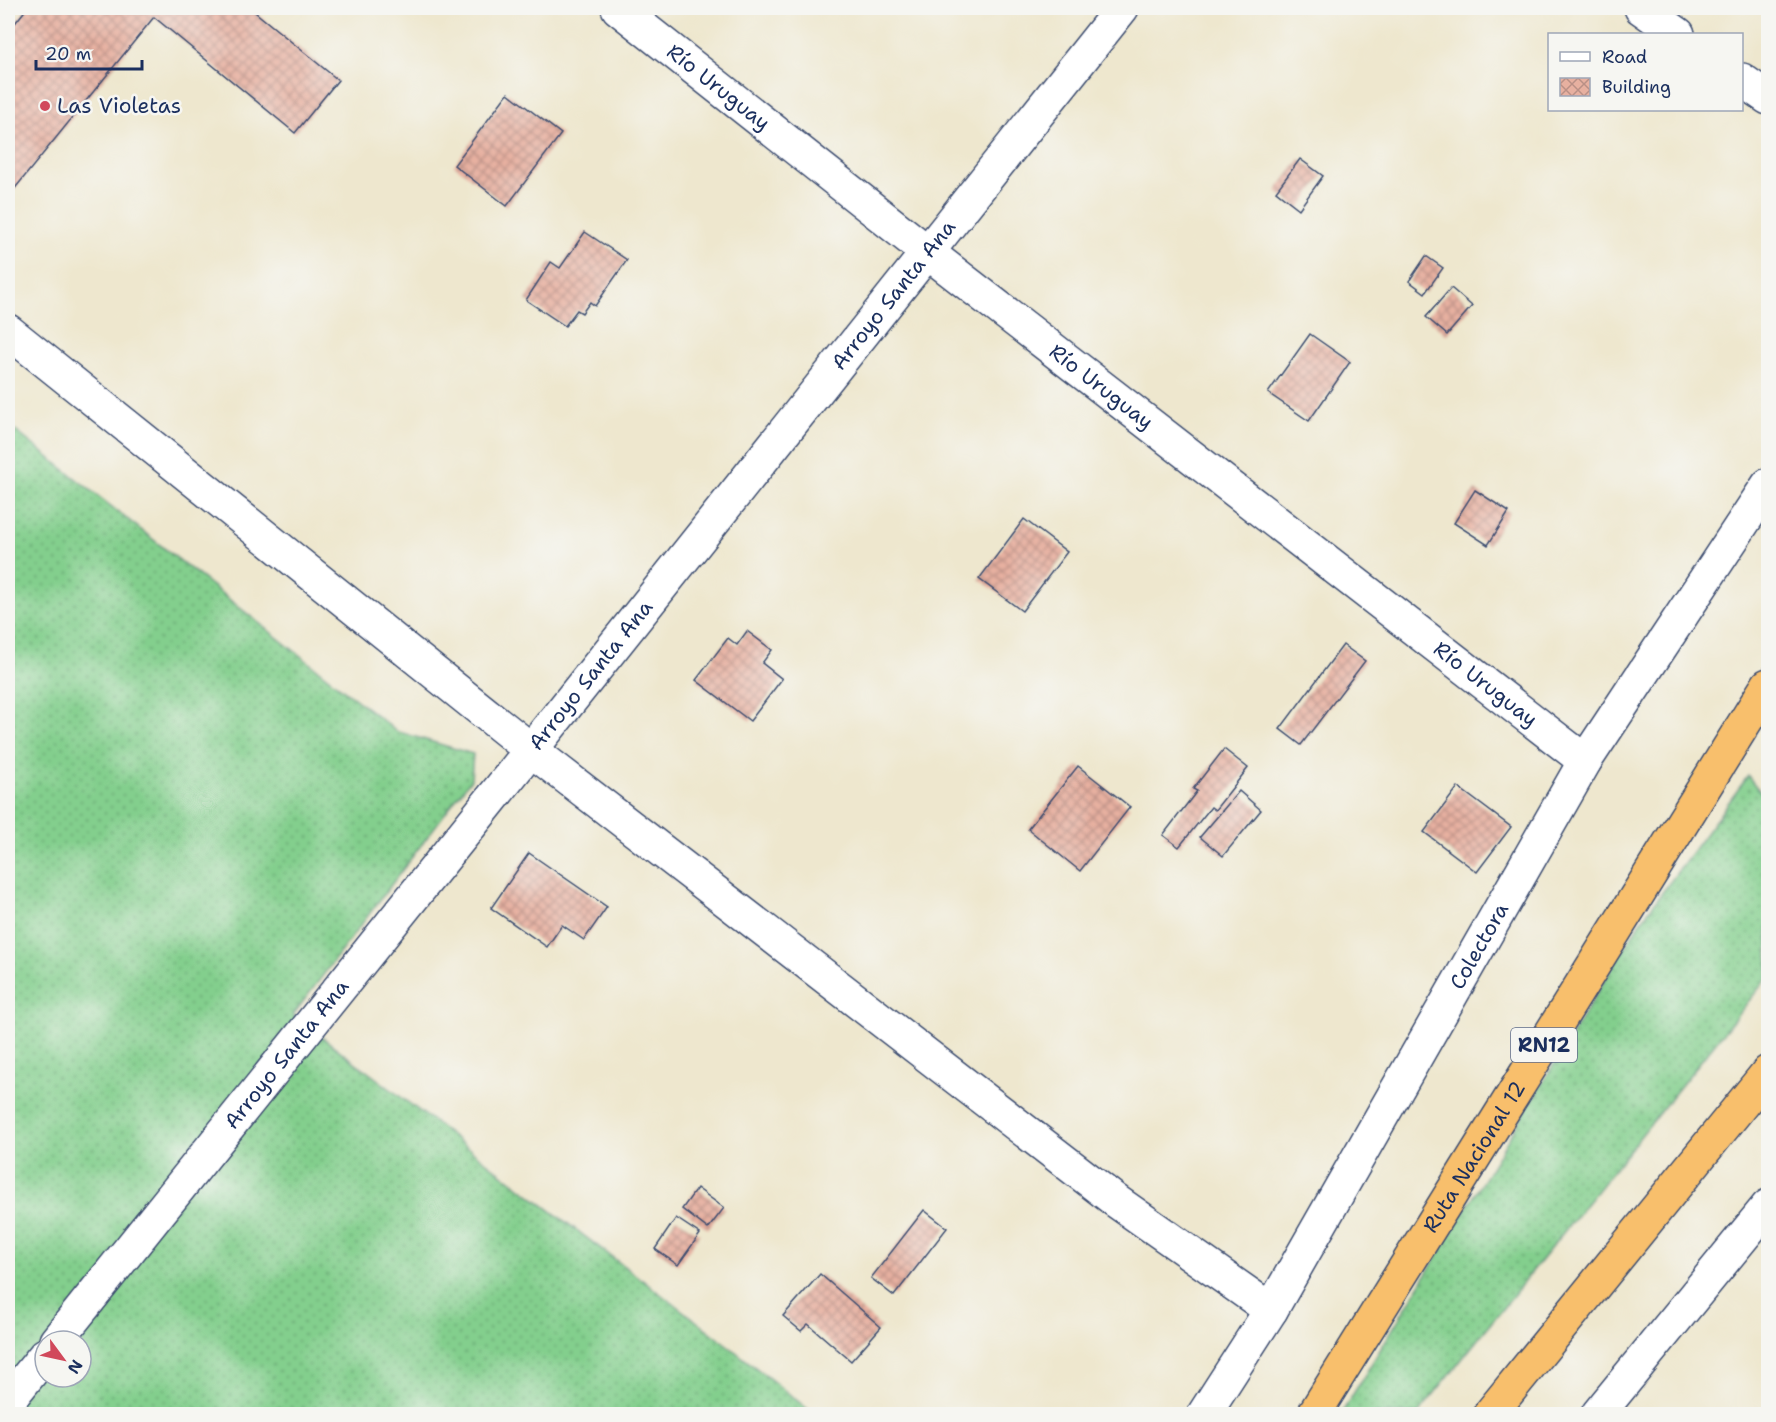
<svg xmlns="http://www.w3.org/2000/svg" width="1776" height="1422" viewBox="0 0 1776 1422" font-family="'Shantell Sans',sans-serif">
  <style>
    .grass { fill: url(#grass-dots); stroke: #4f7f76; stroke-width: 1.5; fill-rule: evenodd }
    .building { fill: url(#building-cross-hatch) }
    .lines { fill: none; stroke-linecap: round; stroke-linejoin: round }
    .minor-casing { stroke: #3b4b6f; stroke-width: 36 }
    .highway-casing { stroke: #3b4b6f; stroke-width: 36 }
    .minor { stroke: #fff; stroke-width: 33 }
    .highway { stroke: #f8bf6c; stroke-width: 33 }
    .poi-dot { fill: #d1495b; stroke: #f6f6f2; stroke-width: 2 }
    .labels { text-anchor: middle; stroke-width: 5; stroke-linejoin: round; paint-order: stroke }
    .shield { fill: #f6f6f2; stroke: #5d6b8a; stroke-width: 1.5 }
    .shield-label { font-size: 20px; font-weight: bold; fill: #1b2f5e }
    .street-label { font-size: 21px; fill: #1b2f5e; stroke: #f6f6f2 }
    .poi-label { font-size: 21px; fill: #1b2f5e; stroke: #f6f6f2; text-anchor: start }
  </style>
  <defs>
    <pattern id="grass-dots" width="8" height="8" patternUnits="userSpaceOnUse" patternTransform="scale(1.5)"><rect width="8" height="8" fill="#83cf8d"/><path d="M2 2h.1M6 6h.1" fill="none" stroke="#6aa876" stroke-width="1.8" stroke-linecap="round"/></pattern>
    <pattern id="building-cross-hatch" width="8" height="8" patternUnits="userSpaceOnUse" patternTransform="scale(1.5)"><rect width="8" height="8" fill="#e7b0a0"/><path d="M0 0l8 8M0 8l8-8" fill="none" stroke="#ba9086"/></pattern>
  </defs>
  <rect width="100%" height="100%" fill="#f6f6f2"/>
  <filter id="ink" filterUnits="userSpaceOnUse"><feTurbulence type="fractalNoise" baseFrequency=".0167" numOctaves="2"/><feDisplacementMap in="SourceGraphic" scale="12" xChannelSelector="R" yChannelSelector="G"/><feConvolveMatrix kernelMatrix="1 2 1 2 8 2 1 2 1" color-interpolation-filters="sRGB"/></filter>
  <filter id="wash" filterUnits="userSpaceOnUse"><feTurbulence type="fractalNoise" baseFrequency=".008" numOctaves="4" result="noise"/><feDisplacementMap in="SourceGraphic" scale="24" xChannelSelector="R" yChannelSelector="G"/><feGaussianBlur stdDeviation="1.35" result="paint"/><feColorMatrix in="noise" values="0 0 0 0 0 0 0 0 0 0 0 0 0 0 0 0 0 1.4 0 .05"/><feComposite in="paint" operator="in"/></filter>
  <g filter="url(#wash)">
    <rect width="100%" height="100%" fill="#eee7ce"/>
    <!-- grass -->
    <g class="grass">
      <path d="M8,425L396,731L473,754L471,779L293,1015L716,1336L814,1414H8ZM45,1341H81V1377H45Z"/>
      <path d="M1748,776L1768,802V977L1418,1414H1341L1639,924Z"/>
    </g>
    <g id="blocks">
      <!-- building -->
      <g class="building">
        <path d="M27,8H250L338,80L295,133L154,17L8,197V32Z"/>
        <path d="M508,93L561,134L507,206L454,165Z"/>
        <path d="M1300,159L1323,176L1299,209L1276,191Z"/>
        <path d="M585,232L627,260L595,306L590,302L582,313L577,310L565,326L526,300L551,262L560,268Z"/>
        <path d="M1426,256L1443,268L1425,293L1409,281Z"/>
        <path d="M1451,288L1472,306L1447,335L1426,317Z"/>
        <path d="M1310,334L1350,362L1309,421L1268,393Z"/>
        <path d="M1475,490L1509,512L1488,545L1454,523Z"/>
        <path d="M1024,519L1067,552L1022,611L979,579Z"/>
        <path d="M747,631L772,650L762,663L782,679L750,721L696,680L728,638L737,645Z"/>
        <path d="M1343,645L1365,661L1301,745L1280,729Z"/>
        <path d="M1224,749L1248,768L1215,810L1211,807L1179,847L1163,835L1197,791L1193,789Z"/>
        <path d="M1078,766L1130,807L1080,871L1028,829Z"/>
        <path d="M1458,787L1511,827L1477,872L1424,832Z"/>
        <path d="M1239,791L1261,810L1223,856L1200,837Z"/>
        <path d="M529,853L607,907L584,940L562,925L547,947L491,908Z"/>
        <path d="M697,1188L724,1208L708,1229L682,1209Z"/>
        <path d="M924,1210L947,1228L894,1296L871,1278Z"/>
        <path d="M676,1218L700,1234L678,1265L655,1249Z"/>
        <path d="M820,1274L881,1327L851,1361L808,1324L801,1331L783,1316Z"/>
      </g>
    </g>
  </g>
  <g filter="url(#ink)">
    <use href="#blocks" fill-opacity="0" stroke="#3b4b6f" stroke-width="1.5"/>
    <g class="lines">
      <defs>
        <g id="minor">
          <path id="s1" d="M618,8L927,252L1585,761"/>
          <path d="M1641,8L1678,34"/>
          <path d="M1742,80L1768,98"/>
          <path d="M8,331L531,750L1116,1201L1271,1310"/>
          <path id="s2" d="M56,1341L531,750L1122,8"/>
          <path d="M8,1401L45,1355"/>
          <path id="s3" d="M1204,1414L1271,1310L1585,761L1768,485"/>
          <path d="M1598,1414L1768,1206"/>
        </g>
        <g id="highway">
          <path id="s4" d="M1314,1414L1768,685"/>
          <path d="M1490,1414L1768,1072"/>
        </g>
      </defs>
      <!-- minor casing -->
      <use href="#minor" class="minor-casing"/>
      <!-- highway casing -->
      <use href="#highway" class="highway-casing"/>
      <!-- minor -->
      <use href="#minor" class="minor"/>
      <!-- highway -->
      <use href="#highway" class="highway"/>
    </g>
  </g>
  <!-- markers -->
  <circle class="poi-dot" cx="45" cy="106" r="6"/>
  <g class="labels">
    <!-- shield labels -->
    <rect class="shield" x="1511" y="1028" width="66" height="34" rx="4.5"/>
    <g class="shield-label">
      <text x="1544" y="1052">RN12</text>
    </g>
    <!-- street labels -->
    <g class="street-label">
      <text dy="7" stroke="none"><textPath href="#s1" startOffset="128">Río Uruguay</textPath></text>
      <text dy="7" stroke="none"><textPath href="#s2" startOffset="1340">Arroyo Santa Ana</textPath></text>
      <text dy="7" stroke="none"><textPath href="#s1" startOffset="614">Río Uruguay</textPath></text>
      <text dy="7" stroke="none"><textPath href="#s2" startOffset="854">Arroyo Santa Ana</textPath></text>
      <text dy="7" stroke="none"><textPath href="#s1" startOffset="1100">Río Uruguay</textPath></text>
      <text dy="7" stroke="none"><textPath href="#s3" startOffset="543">Colectora</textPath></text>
      <text dy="7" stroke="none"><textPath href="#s2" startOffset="368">Arroyo Santa Ana</textPath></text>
      <text dy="7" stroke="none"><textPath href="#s4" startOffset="303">Ruta Nacional 12</textPath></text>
    </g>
    <!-- poi labels -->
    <g class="poi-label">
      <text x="57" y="113">Las Violetas</text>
    </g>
  </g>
  <!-- margin -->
  <rect width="1776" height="1422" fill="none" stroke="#f6f6f2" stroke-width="30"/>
  <!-- legend -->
  <rect x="1548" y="33" width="195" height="78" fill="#f6f6f2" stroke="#9ea6b7" stroke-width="1.5"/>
  <rect x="1560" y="52" width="30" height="9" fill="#ffffff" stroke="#9ea6b7" stroke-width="1.5"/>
  <text x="1602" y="63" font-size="18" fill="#1b2f5e">Road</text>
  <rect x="1560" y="78" width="30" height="18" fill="url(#building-cross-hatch)" stroke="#9ea6b7" stroke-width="1.5"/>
  <text x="1602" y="93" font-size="18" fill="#1b2f5e">Building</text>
  <!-- north arrow -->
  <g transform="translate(63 1359) rotate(123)"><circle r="28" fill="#f6f6f2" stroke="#9ea6b7" stroke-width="1.5"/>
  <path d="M0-4.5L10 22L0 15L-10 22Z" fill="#d1495b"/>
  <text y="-9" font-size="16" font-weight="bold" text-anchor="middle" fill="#1b2f5e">N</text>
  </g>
  <!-- scale -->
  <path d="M36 60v9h106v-9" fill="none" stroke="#1b2f5e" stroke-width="3"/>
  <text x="45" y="60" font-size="18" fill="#1b2f5e" stroke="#f6f6f2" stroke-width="4.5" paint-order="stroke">20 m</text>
</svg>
